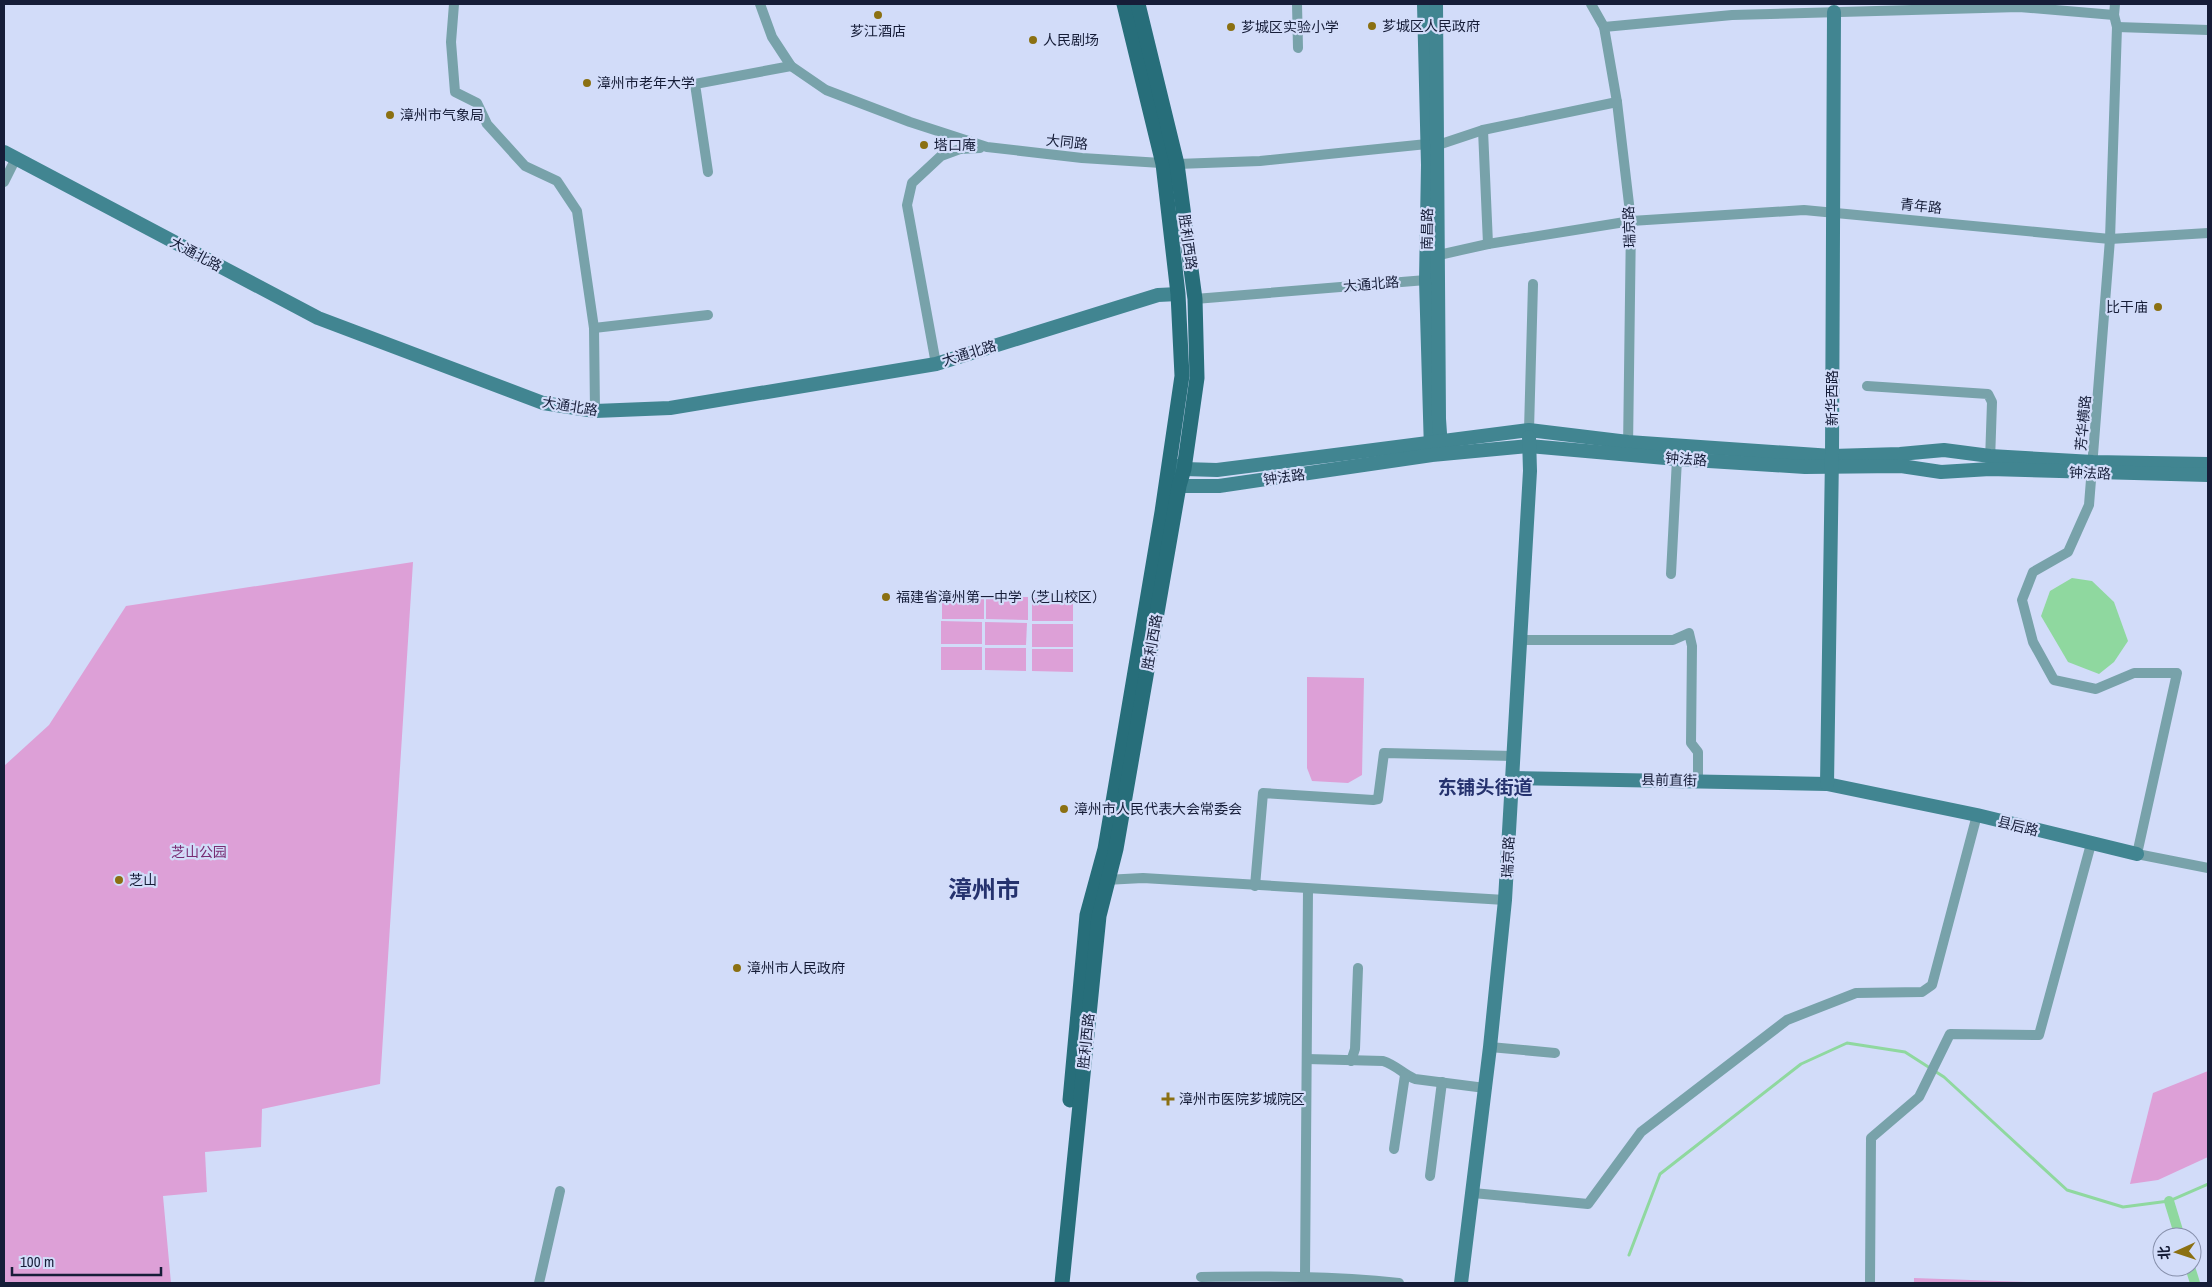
<svg xmlns="http://www.w3.org/2000/svg" width="2212" height="1287" viewBox="0 0 2212 1287" font-family="'Archivo Narrow','Noto Sans SC',sans-serif">
  <style>
    .green { fill: #dda0d7 }
    .water { fill: #8fd89f }
    .lines { fill: none; stroke-linecap: round; stroke-linejoin: round }
    .stream { stroke: #8fd89f; stroke-width: 3 }
    .canal { stroke: #8fd89f; stroke-width: 10 }
    .street { stroke: #78a2aa; stroke-width: 10 }
    .secondary { stroke: #418591; stroke-width: 14 }
    .primary { stroke: #276e7a; stroke-width: 15 }
    .poi-dot { fill: #8b7012; stroke: #d2dcf9; stroke-width: 2 }
    .labels { text-anchor: middle; stroke-width: 4.5; stroke-linejoin: round; paint-order: stroke }
    .poi-label { font-size: 14px; fill: #161d38; stroke: #d2dcf9; text-anchor: start }
    .street-label { font-size: 14px; fill: #161d38; stroke: #d2dcf9 }
    .park-label { font-size: 14px; fill: #782c73; stroke: #d2dcf9 }
    .district-label { font-size: 19px; font-weight: bold; fill: #25326e; stroke: #d2dcf9 }
    .town-label { font-size: 24px; font-weight: bold; fill: #25326e; stroke: #d2dcf9 }
  </style>
  <rect width="100%" height="100%" fill="#d2dcf9"/>
  <!-- green -->
  <g class="green">
    <path d="M413,562L380,1084L262,1109L261,1147L205,1152L207,1192L163,1196L171,1283H4V766L49,725L126,606Z"/>
    <rect x="942" y="596" width="42" height="23"/>
    <path d="M986,597H1028V620L986,619Z"/>
    <path d="M1032,598L1073,599V621H1032Z"/>
    <path d="M941,621L982,622V644H941Z"/>
    <path d="M985,622L1027,623L1026,645H985Z"/>
    <rect x="1032" y="624" width="41" height="23"/>
    <rect x="941" y="647" width="41" height="23"/>
    <path d="M985,648H1026V671L985,670Z"/>
    <path d="M1032,649H1073V672L1032,671Z"/>
    <path d="M1307,677L1364,678L1362,775L1348,783L1312,781L1307,768Z"/>
    <path d="M2208,1071V1157L2158,1180L2130,1184L2153,1093Z"/>
    <path d="M1914,1278L2059,1283H1914Z"/>
  </g>
  <!-- water -->
  <path class="water" d="M2072,578L2092,581L2114,602L2128,641L2114,662L2099,674L2068,662L2041,616L2050,591Z"/>
  <g class="lines">
    <!-- stream -->
    <path class="stream" d="M1629,1255L1660,1174L1801,1064L1847,1043L1905,1052L1944,1077L2067,1190L2123,1207L2169,1201L2208,1184"/>
    <!-- canal -->
    <g class="canal">
      <path d="M2169,1201L2180,1237"/>
      <path d="M2190,1267L2195,1283"/>
    </g>
    <!-- street -->
    <g class="street">
      <path d="M454,4L451,42L455,92L477,103L487,124L525,166L557,181L577,211L594,328L595,411"/>
      <path d="M760,4L772,37L791,66L826,90L910,122L987,147L1082,158L1177,164L1260,161L1427,144"/>
      <path d="M1297,4L1298,48"/>
      <path d="M1591,4L1604,27L1617,102L1631,221L1628,449"/>
      <path d="M2115,4L2114,15L2117,27L2110,239L2089,505L2068,552L2033,572L2022,600L2033,642L2054,680L2096,689L2134,673H2177L2137,854L2208,868"/>
      <path d="M1604,27L1732,15L2019,7L2114,15"/>
      <path d="M2117,27L2208,30"/>
      <path d="M1483,130L1488,244"/>
      <path d="M1438,145L1483,130L1617,102"/>
      <path d="M708,172L695,84L791,66"/>
      <path d="M4,182L16,158"/>
      <path d="M1439,255L1488,244L1631,221L1804,210L2110,239L2208,233"/>
      <path d="M1195,299L1426,280"/>
      <path d="M594,328L708,315"/>
      <path d="M936,364L907,205L912,183L941,156L960,149L980,148"/>
      <path d="M1867,386L1988,394L1992,402L1990,461"/>
      <path d="M1529,430L1533,284"/>
      <path d="M1671,574L1677,459"/>
      <path d="M1520,640H1673L1689,633L1692,646L1691,743L1698,752V781"/>
      <path d="M1105,880L1143,878L1505,900"/>
      <path d="M1255,886L1263,793L1373,800L1378,799L1384,753L1513,756"/>
      <path d="M1490,1047L1555,1053"/>
      <path d="M1307,1059L1383,1061C1396,1065 1403,1074 1415,1079L1485,1088"/>
      <path d="M1351,1061L1355,1049L1358,968"/>
      <path d="M1394,1149L1405,1075"/>
      <path d="M1430,1176L1442,1082"/>
      <path d="M1473,1193L1588,1204L1641,1132L1787,1020L1856,993L1922,992L1932,985L1977,815"/>
      <path d="M1305,1276L1308,889"/>
      <path d="M1201,1277C1268,1276 1333,1276 1399,1283"/>
      <path d="M539,1283L560,1191"/>
      <path d="M1870,1283L1871,1138L1919,1097L1950,1034L2039,1035L2091,844"/>
    </g>
    <!-- secondary -->
    <g class="secondary">
      <path d="M1424,4L1428,165L1426,280L1431,450"/>
      <path d="M1436,4L1439,419L1441,448"/>
      <path d="M4,152L318,318L543,403L595,411L670,408L936,364L1158,295L1178,294"/>
      <path d="M1174,465L1184,469L1217,470L1529,430L1628,442L1832,456L1900,454L1944,450L1990,456L2093,462L2208,464"/>
      <path d="M1170,483L1179,486H1219L1432,455L1529,446L1677,459L1805,467L1901,466L1941,472L1990,469L2208,475"/>
      <path d="M1512,778L1827,784L1977,815L2137,854"/>
      <path d="M1827,784L1832,456L1834,12"/>
      <path d="M1461,1283L1490,1047L1505,900L1530,471L1529,437"/>
    </g>
    <!-- primary -->
    <g class="primary">
      <path d="M1070,1100L1087,915L1105,849L1162,512L1182,376L1178,294L1163,164L1124,4"/>
      <path d="M1062,1283L1099,916L1116,849L1179,486L1184,469L1197,378L1195,299L1177,164L1138,4"/>
    </g>
  </g>
  <!-- markers -->
  <g class="poi-dot">
    <circle cx="878" cy="15" r="5"/>
    <circle cx="1372" cy="26" r="5"/>
    <circle cx="1231" cy="27" r="5"/>
    <circle cx="1033" cy="40" r="5"/>
    <circle cx="587" cy="83" r="5"/>
    <circle cx="390" cy="115" r="5"/>
    <circle cx="924" cy="145" r="5"/>
    <circle cx="2158" cy="307" r="5"/>
    <circle cx="886" cy="597" r="5"/>
    <circle cx="1064" cy="809" r="5"/>
    <circle cx="119" cy="880" r="5"/>
    <circle cx="737" cy="968" r="5"/>
    <path d="M1165.5 1091.5h5v5h5v5h-5v5h-5v-5h-5v-5h5z"/>
  </g>
  <g class="labels">
    <!-- poi labels -->
    <g class="poi-label">
      <text x="1382" y="31">芗城区人民政府</text>
      <text x="1241" y="32">芗城区实验小学</text>
      <text x="878" y="36" text-anchor="middle">芗江酒店</text>
      <text x="1043" y="45">人民剧场</text>
      <text x="597" y="88">漳州市老年大学</text>
      <text x="400" y="120">漳州市气象局</text>
      <text x="934" y="150">塔口庵</text>
      <text x="2148" y="312" text-anchor="end">比干庙</text>
      <text x="896" y="602">福建省漳州第一中学（芝山校区）</text>
      <text x="1074" y="814">漳州市人民代表大会常委会</text>
      <text x="129" y="885">芝山</text>
      <text x="747" y="973">漳州市人民政府</text>
      <text x="1179" y="1104">漳州市医院芗城院区</text>
    </g>
    <!-- street labels -->
    <g class="street-label">
      <text transform="translate(1067 142) rotate(6)" y="5">大同路</text>
      <text transform="translate(1921 206) rotate(6)" y="5">青年路</text>
      <text transform="translate(1629 227) rotate(-92)" y="5">瑞京路</text>
      <text transform="translate(1427 229) rotate(-89)" y="5">南昌路</text>
      <text transform="translate(1188 242) rotate(82)" y="5">胜利西路</text>
      <text transform="translate(196 254) rotate(28)" y="5">大通北路</text>
      <text transform="translate(1371 284) rotate(-5)" y="5">大通北路</text>
      <text transform="translate(969 353) rotate(-17)" y="5">大通北路</text>
      <text transform="translate(1832 398) rotate(-90)" y="5">新华西路</text>
      <text transform="translate(570 406) rotate(9)" y="5">大通北路</text>
      <text transform="translate(2083 423) rotate(-85)" y="5">芳华横路</text>
      <text transform="translate(1686 459) rotate(4)" y="5">钟法路</text>
      <text transform="translate(2090 473) rotate(2)" y="5">钟法路</text>
      <text transform="translate(1284 477) rotate(-8)" y="5">钟法路</text>
      <text transform="translate(1152 642) rotate(-80)" y="5">胜利西路</text>
      <text transform="translate(1669 780) rotate(1)" y="5">县前直街</text>
      <text transform="translate(2018 826) rotate(14)" y="5">县后路</text>
      <text transform="translate(1508 857) rotate(-87)" y="5">瑞京路</text>
      <text transform="translate(1086 1041) rotate(-84)" y="5">胜利西路</text>
    </g>
    <!-- park labels -->
    <g class="park-label">
      <text x="199" y="857">芝山公园</text>
    </g>
    <!-- district labels -->
    <g class="district-label">
      <text x="1485" y="794">东铺头街道</text>
    </g>
    <!-- town labels -->
    <g class="town-label">
      <text x="984" y="898">漳州市</text>
    </g>
  </g>
  <!-- border -->
  <rect width="2212" height="1287" fill="none" stroke="#161d38" stroke-width="10"/>
  <!-- north arrow -->
  <g transform="translate(2177 1252) rotate(267)"><circle r="24" fill="#d2dcf9" stroke="#8790ac"/>
  <path d="M0-4L9 19L0 12L-9 19Z" fill="#8b7012"/>
  <text y="-8" font-size="14" font-weight="bold" text-anchor="middle" fill="#161d38">北</text>
  </g>
  <!-- scale -->
  <path d="M12 1267v8h149v-8" fill="none" stroke="#161d38" stroke-width="2.5"/>
  <text x="20" y="1267" font-size="15" fill="#161d38" stroke="#d2dcf9" stroke-width="4" paint-order="stroke">100 m</text>
</svg>
